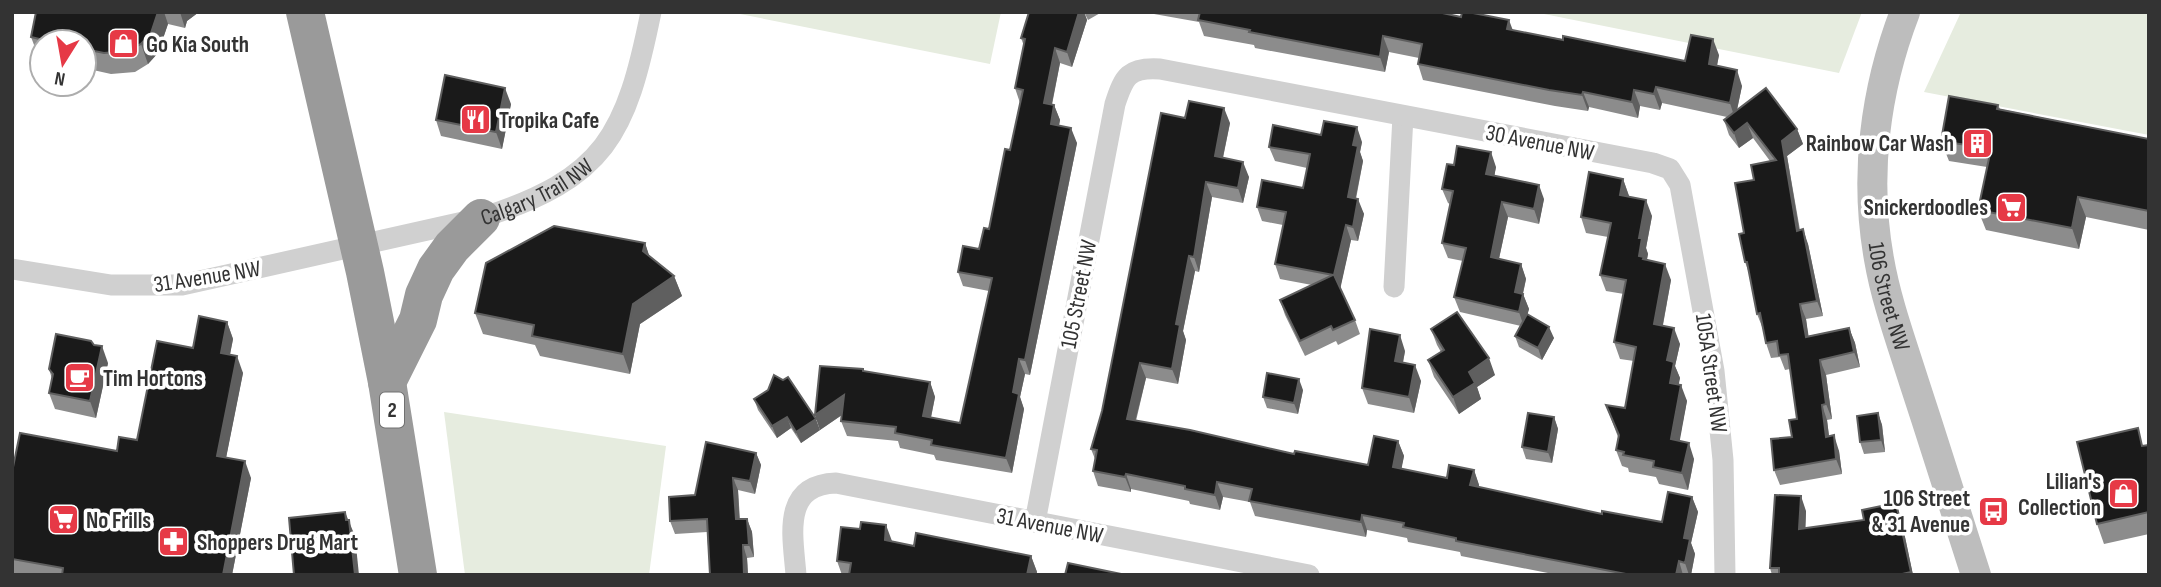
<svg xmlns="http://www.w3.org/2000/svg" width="2161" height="587" viewBox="0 0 2161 587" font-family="'Sofia Sans Condensed',sans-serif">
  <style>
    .green { fill: #e6ecdf }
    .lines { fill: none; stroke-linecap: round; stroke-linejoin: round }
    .street { stroke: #d0d0d0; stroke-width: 21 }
    .secondary { stroke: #bdbdbd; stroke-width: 30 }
    .highway { stroke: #9a9a9a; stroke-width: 38 }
    .wall { fill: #8c8c8c }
    .shaded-wall { fill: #5f5f5f }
    .building { fill: #1a1a1a; stroke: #5f5f5f; stroke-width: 2 }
    .labels { text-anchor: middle; stroke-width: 7; stroke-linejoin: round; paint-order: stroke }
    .shield { fill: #fff; stroke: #707070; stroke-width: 2 }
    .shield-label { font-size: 21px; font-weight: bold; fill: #333 }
    .poi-label { font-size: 23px; font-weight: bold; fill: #333; stroke: #fff; text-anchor: start }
    .street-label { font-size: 23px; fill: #333; stroke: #fff }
  </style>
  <rect width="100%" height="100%" fill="#fff"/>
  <!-- green -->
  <g class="green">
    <path d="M730,12H1001L990,64Z"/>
    <path d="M1534,12H1862L1839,73Z"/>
    <path d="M1961,12H2149V135L1924,92Z"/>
    <path d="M444,412L666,446L649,575H465Z"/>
  </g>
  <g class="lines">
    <!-- street -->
    <g class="street">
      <path id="s1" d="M12,269L111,285H182L481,218C606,178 626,135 651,12"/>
      <path d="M1394,287L1403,116"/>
      <path d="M1035,522L1115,104C1124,76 1129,67 1160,69L1653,163L1670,169L1680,185L1714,371L1723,460L1725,575"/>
      <path d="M796,575C793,536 781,485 836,483L1309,575"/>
    </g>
    <!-- secondary -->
    <path class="secondary" id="s2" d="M1905,12C1875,90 1864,176 1879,259C1886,300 1901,341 1914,382C1935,446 1955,510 1976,575"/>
    <!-- highway -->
    <g class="highway">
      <path d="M305,12L365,272L387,382L418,575"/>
      <path d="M387,382L418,320L424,295L436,269L452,247L481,218"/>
    </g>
  </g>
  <!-- wall -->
  <g class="wall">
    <path d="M36,12H199L187,21L185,28L168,24L158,53L148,64L135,72L111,74L84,68V42H42V59L39,58L31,37Z"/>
    <path d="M1029,12H1084L1087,20L1072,67L1060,63L1052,105H1054L1060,120L1059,126L1077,143L1030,375L1025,374L1020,397L1024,409L1012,473L936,460L934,455L900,448L898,441L847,436L841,421L842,415L820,430L815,415L864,372L930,382L935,397L931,418L960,423L989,291L963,286L958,272L979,249L989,229L1010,150L1020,103L1015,88L1024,46L1021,38Z"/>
    <path d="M1084,12H1102L1088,20Z"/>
    <path d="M1153,12H1438L1512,30L1685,61L1719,55L1717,66L1742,86L1737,110L1797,129L1803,144L1787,156L1800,230L1808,244L1823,316L1806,319L1808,336L1849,328L1855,343L1860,367L1826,375L1832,419L1827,420L1829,436L1839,451L1842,474L1780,485L1774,470L1792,437L1797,419L1790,369L1785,370L1780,357L1771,358L1766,343L1763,329L1757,314L1750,276L1745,262L1744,233L1754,180L1770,161L1753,138L1739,148L1729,135L1724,120L1727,117L1662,103L1660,110L1640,106L1638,118L1589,107L1588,111L1555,106L1423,80L1418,64L1419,58L1389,52L1385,72L1255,48L1254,45L1204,36L1199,22L1154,14Z"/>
    <path d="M511,104L502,149L441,136L436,120Z"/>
    <path d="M1998,105L2000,109L2149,139V230L2086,217L2079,249L1986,230L1978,210L1987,167L1949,161L1941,141Z"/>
    <path d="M1185,118L1230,123L1223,158L1249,177L1243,203L1212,197L1199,272L1195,271L1183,331L1186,340L1178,384L1146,378L1136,421L1294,454L1368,465L1398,441L1404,456L1401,469L1447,478L1474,470L1479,485V487L1602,514L1662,522L1692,497L1698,512L1691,543L1695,554L1691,575H1558L1461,556L1460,552L1408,542L1407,538L1367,530L1366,537L1255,516L1250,502L1223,497L1220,510L1190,504L1189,501L1131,489V492L1098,486L1093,471L1095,459L1091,449Z"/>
    <path d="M1321,135L1362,142L1360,152L1363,161L1356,199L1364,214L1358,241L1351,240L1340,288L1355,320L1360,334L1338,345L1336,341L1305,356L1285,315L1280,300L1312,285L1280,279L1275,264L1283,225L1262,221L1257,207L1303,188L1307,168L1275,161L1269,147Z"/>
    <path d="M1454,165L1496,167L1494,176L1544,199L1539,224L1508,217L1499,259L1521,264L1526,279L1523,294L1529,309L1527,315L1554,338L1542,360L1519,347L1515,336L1521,326L1460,312L1454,297L1463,261L1448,258L1442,243L1450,204L1448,203L1442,189Z"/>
    <path d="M1623,179L1629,196L1652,216L1646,248L1648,254L1647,260L1671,280L1663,325L1680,344L1675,366L1680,378L1678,384L1687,401L1679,441L1694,459L1688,490L1659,484L1656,477L1629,472L1628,468L1622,466L1616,450L1618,437L1606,405L1625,408L1634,361L1620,359L1614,342L1624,294L1606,291L1600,275L1608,237L1586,233L1581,217Z"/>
    <path d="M645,243L649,256L674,276L682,296L640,324L630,374L540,356L535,345L483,334L475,313Z"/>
    <path d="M227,322L233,339L230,354L243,373L226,458L251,478L232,575H12V472L117,451L137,440Z"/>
    <path d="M1431,329L1495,375L1477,387L1481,399L1459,414L1434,377L1428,360L1441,352L1437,345Z"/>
    <path d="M1405,351L1403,363L1421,381L1414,413L1368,404L1362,388Z"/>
    <path d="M108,363L96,418L55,409L49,393L52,379L49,369Z"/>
    <path d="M1303,390L1298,414L1267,408L1263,397Z"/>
    <path d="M754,399L820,430L801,443L791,428L777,438L758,410Z"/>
    <path d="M1878,413L1882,425L1885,452L1864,454L1860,442Z"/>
    <path d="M1554,417L1558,429L1552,463L1526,459L1522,447Z"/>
    <path d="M2149,445V534L2104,544L2097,524L2145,446Z"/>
    <path d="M756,453L761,465L755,494L738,490L740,519H747L752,532L754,557L747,558L748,575H710L707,532L675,534L670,521L695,495Z"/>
    <path d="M1806,511L1805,528L1901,518L1913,575H1772L1770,568Z"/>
    <path d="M860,529L892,541L914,546L1031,556L1037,572L1036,575H842L837,561Z"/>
  </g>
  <!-- shaded-wall -->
  <g class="shaded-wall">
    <path d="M158,12H164L168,24L158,53L148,64L141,44Z"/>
    <path d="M180,12H199L187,21L185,28Z"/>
    <path d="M1079,12H1084L1087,20L1072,67L1067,52Z"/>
    <path d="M1509,20L1515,36L1507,29Z"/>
    <path d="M1383,36L1389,52L1385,72L1380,57Z"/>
    <path d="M1713,39L1719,55L1714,80L1709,64Z"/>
    <path d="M1055,48L1060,63L1049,118L1044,103Z"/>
    <path d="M1737,70L1742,86L1735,119L1730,103Z"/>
    <path d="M1656,87L1662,103L1660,110L1654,94Z"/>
    <path d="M505,88L511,104L502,149L496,132Z"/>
    <path d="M1634,90L1640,106L1638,118L1632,102Z"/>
    <path d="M1583,92L1589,107L1588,111L1582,95Z"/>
    <path d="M1054,105L1060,120L1056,139L1051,124Z"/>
    <path d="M1224,108L1230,123L1220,171L1215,156Z"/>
    <path d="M1747,123L1753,138L1739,148L1734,133Z"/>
    <path d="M1357,127L1362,142L1360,152L1363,161L1353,211L1348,197L1353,145Z"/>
    <path d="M1071,128L1077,143L1030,375L1025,360Z"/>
    <path d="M1797,129L1803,144L1787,156L1802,246L1797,231L1782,141Z"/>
    <path d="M1491,152L1496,167L1492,189L1486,174Z"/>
    <path d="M1243,162L1249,177L1243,203L1238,188Z"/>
    <path d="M1623,179L1629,196L1626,211L1620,195Z"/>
    <path d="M1206,182L1212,197L1199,272L1194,257Z"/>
    <path d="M1539,185L1544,199L1539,224L1534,209Z"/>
    <path d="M2078,197L2086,217L2079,249L2072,228Z"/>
    <path d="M1358,199L1364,214L1358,241L1353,227Z"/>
    <path d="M1646,200L1652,216L1646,248L1648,254L1646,263L1639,256V238Z"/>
    <path d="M1502,202L1508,217L1496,272L1491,257Z"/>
    <path d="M1346,225L1351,240L1340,290L1334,275Z"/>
    <path d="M1803,229L1808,244L1823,316L1817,301Z"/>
    <path d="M645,243L652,264L643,251Z"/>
    <path d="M1189,256L1195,271L1183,331L1186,340L1178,384L1172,369L1176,324Z"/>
    <path d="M1521,264L1526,279L1520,306L1515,292Z"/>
    <path d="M1665,264L1671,280L1660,340L1654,324Z"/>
    <path d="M674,276L682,296L640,324L630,374L623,354L633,304Z"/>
    <path d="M1523,294L1529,309L1524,327L1519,312Z"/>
    <path d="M1800,304L1806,319L1811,352L1806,337Z"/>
    <path d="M227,322L233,339L227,370L221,353Z"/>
    <path d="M1549,327L1554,338L1542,360L1538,348Z"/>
    <path d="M1674,328L1680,344L1675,366L1680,378L1676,399L1670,383L1667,360Z"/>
    <path d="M1849,328L1855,343L1860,367L1854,352Z"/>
    <path d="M1400,335L1405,351L1400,377L1395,361Z"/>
    <path d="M102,346L108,363L96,418L90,401Z"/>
    <path d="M237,356L243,373L223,473L217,456Z"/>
    <path d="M1489,358L1495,375L1477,387L1481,399L1459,414L1453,397L1469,372Z"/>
    <path d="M1019,359L1025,374L1020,397L1024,409L1012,473L1006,458L1013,392Z"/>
    <path d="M1820,360L1826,375L1832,419L1826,404Z"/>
    <path d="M1140,363L1146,378L1132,434L1127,419Z"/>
    <path d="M1415,365L1421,381L1414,413L1409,397Z"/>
    <path d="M1299,379L1303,390L1298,414L1294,403Z"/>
    <path d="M930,382L935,397L928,431L923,416Z"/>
    <path d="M1681,385L1687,401L1677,456L1671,439Z"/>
    <path d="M844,395L849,410L820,430L815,415Z"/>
    <path d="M1822,405L1827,420L1831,452L1826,437Z"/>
    <path d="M1878,413L1882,425L1885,452L1881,440Z"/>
    <path d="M787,417L791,428L777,438L772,426Z"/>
    <path d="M1554,417L1558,429L1552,463L1548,452Z"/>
    <path d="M816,419L820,430L801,443L796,432Z"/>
    <path d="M1834,435L1839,451L1842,474L1836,459Z"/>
    <path d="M1398,441L1404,456L1399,482L1393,467Z"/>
    <path d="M1689,443L1694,459L1688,490L1682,473Z"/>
    <path d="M756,453L761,465L755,494L750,481Z"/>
    <path d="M245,461L251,478L232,575H223Z"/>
    <path d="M1474,470L1479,485L1476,500L1470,485Z"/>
    <path d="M1126,474L1131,489V492L1125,477Z"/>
    <path d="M733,478L738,490L740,532L736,519Z"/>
    <path d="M1217,482L1223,497L1220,510L1215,495Z"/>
    <path d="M1801,496L1806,511L1805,543L1799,529Z"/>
    <path d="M1692,497L1698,512L1691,543L1695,554L1691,575H1689L1685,563L1684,538Z"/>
    <path d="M1896,503L1901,518L1913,575H1912L1911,572Z"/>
    <path d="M345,512L355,536L359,575H355Z"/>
    <path d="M1362,515L1367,530L1366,537L1361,522Z"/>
    <path d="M747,519L752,532L754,557L749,545Z"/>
    <path d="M886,525L892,541L885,540Z"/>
    <path d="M743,545L747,558L748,575H744Z"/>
    <path d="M1031,556L1037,572L1036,575H1027Z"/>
    <path d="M1679,561L1683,575H1676Z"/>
  </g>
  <!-- building -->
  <g class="building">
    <path d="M36,12H158L151,33L141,44L127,51L104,53L84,49V42H52L31,37Z"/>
    <path d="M1029,12H1079L1067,52L1055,48L1044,103L1054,105L1051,124L1071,128L1025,360L1019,359L1013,392L1019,394L1006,458L931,445L932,440L895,433L896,427L841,421L844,395L815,415L820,366L863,369V371L930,382L923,416L960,423L992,278L958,272L963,246L979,249L984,228L989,229L1005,149L1010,150L1023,90L1015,88L1025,39L1021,38Z"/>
    <path d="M1200,12H1438L1461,17L1462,12H1468L1509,20L1507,29L1563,40V36L1685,61L1691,35L1713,39L1709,64L1737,70L1730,103L1656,87L1654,94L1634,90L1632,102L1583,92L1582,95L1549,90L1418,64L1422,44L1383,36L1380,57L1249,32L1250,30L1198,20Z"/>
    <path d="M445,75L505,88L496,132L436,120Z"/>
    <path d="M1766,88L1797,129L1782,141L1797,231L1803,229L1817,301L1800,304L1806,337L1849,328L1854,352L1820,360L1826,404L1822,405L1826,437L1834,435L1836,459L1774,470L1771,439L1792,437L1789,420L1797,419L1788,354L1779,355L1777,341L1766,343L1760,313L1757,314L1747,262H1745L1739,234L1744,233L1735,183L1754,180L1751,165L1776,160L1747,123L1734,133L1724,120Z"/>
    <path d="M1949,96L1998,105L1997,109L2149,139V211L2078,197L2072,228L1978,210L1991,149L1941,141Z"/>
    <path d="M1189,101L1224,108L1215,156L1243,162L1238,188L1206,182L1194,257L1189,256L1176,324L1180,325L1172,369L1140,363L1127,419L1190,430L1294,454L1295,451L1368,465L1374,436L1398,441L1393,467L1447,478L1449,465L1474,470L1470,485L1602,514V511L1662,522L1668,492L1692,497L1684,538L1690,539L1685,563L1679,561L1676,575H1631L1456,541V538L1403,527L1404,523L1362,515L1361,522L1249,501L1252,489L1217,482L1215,495L1185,489V486L1126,474L1125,477L1093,471L1097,450L1091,449L1102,411L1161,113L1185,118Z"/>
    <path d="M1324,121L1357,127L1353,145L1358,146L1348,197L1358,199L1353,227L1346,225L1334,275L1355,320L1333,330L1331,326L1300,341L1280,300L1333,275L1275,264L1286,212L1257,207L1262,180L1303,188L1310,154L1269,147L1273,125L1321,135Z"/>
    <path d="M1457,146L1491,152L1486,174L1539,185L1534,209L1502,202L1491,257L1521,264L1515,292L1523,294L1519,312L1454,297L1466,248L1442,243L1453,191L1442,189L1447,164L1454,165Z"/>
    <path d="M1589,172L1623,179L1620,195L1646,200L1639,238H1642L1639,256L1644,257L1643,259L1665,264L1654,324L1674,328L1667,360L1674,362L1670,383L1681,385L1671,439L1689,443L1682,473L1653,467L1654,461L1623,455L1624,452L1616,450L1619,435L1606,405L1625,408L1636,347L1614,342L1626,280L1600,275L1611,223L1581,217Z"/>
    <path d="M554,226L645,243L643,251L674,276L633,304L623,354L532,336L534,325L475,313L486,263Z"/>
    <path d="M1457,312L1489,358L1469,372L1475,383L1453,397L1428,360L1444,350L1431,329Z"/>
    <path d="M1527,314L1549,327L1538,348L1515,336Z"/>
    <path d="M199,316L227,322L221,353L237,356L217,456L245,461L223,575H62L63,568L12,559V472L20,433L117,451L119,437L137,440L157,341L193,348Z"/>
    <path d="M1370,329L1400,335L1395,361L1415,365L1409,397L1362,388Z"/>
    <path d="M56,334L91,341L94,345L102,346L90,401L49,393L53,374L49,369Z"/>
    <path d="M1267,373L1299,379L1294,403L1263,397Z"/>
    <path d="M774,375L783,380L788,377L816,419L796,432L787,417L772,426L754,399L768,390Z"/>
    <path d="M1528,413L1554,417L1548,452L1522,447Z"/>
    <path d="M1878,413L1881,440L1860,442L1857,416Z"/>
    <path d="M2138,428L2142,446L2149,445V512L2097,524L2077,442Z"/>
    <path d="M706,442L756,453L750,481L733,478L736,519H747L749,545H743L744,575H710L707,519L670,521L669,497L695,495Z"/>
    <path d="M1775,495L1801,496L1799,529L1864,520L1862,510L1896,503L1911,572L1898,575H1779V568H1770Z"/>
    <path d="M345,512L346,520H349L355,575H294L289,518Z"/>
    <path d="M861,522L886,525L885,540L914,546L916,533L1031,556L1027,575H849L851,563L837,561L841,527L860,529Z"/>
    <path d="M1068,563L1126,575H1065Z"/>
  </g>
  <!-- icons -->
  <defs>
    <symbol id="shop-square" viewBox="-11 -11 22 22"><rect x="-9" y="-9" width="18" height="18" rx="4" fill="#e63946" stroke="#fff"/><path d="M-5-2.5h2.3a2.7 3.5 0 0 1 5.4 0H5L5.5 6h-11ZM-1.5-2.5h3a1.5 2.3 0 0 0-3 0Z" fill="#fff"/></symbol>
    <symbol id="restaurant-square" viewBox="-11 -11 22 22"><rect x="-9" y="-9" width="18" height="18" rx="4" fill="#e63946" stroke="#fff"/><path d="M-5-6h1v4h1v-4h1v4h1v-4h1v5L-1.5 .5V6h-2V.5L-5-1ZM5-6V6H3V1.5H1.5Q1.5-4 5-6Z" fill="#fff"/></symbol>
    <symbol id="building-square" viewBox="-11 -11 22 22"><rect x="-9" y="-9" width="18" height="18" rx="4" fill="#e63946" stroke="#fff"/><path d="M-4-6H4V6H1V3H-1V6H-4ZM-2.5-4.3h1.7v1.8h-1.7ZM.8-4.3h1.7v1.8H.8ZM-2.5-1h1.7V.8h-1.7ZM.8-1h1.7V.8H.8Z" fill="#fff"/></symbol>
    <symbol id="supermarket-square" viewBox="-11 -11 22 22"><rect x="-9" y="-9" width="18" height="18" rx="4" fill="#e63946" stroke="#fff"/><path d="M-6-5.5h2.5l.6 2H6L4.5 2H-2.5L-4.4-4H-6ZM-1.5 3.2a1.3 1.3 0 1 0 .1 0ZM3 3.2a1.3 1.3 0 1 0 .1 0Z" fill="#fff"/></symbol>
    <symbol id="cafe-square" viewBox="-11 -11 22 22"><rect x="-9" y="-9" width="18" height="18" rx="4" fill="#e63946" stroke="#fff"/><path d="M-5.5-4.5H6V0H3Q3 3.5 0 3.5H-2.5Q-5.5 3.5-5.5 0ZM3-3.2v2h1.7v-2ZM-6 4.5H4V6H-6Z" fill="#fff"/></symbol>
    <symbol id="bus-square" viewBox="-11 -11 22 22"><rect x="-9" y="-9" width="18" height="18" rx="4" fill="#e63946" stroke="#fff"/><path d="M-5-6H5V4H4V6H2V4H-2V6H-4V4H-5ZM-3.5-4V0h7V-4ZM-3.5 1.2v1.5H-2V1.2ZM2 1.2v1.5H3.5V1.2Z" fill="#fff"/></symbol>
    <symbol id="pharmacy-square" viewBox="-11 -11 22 22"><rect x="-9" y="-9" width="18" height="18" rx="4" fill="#e63946" stroke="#fff"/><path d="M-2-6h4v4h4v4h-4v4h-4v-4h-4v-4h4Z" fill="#fff"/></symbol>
  </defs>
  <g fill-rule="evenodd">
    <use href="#shop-square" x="106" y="26" width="35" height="35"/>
    <use href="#restaurant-square" x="458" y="102" width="35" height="35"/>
    <use href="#building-square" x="1960" y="126" width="35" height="35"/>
    <use href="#supermarket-square" x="1994" y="190" width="35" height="35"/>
    <use href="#cafe-square" x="62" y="360" width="35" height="35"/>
    <use href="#shop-square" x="2106" y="476" width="35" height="35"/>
    <use href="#bus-square" x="1976" y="494" width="35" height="35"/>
    <use href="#supermarket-square" x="46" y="502" width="35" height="35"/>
    <use href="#pharmacy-square" x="156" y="524" width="35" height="35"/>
  </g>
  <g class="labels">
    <!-- shield labels -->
    <rect class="shield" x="380" y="392.5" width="24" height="35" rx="5"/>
    <g class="shield-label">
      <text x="392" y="417">2</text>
    </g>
    <!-- poi labels -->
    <g class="poi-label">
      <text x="146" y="52">Go Kia South</text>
      <text x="499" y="128">Tropika Cafe</text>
      <text x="1954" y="151" text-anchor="end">Rainbow Car Wash</text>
      <text x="1988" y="215" text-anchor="end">Snickerdoodles</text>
      <text x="103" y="386">Tim Hortons</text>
      <text x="2101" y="489" text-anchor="end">Lilian's<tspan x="2101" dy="26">Collection</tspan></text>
      <text x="1970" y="506" text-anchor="end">106 Street<tspan x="1970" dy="26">&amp; 31 Avenue</tspan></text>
      <text x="86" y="528">No Frills</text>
      <text x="197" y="550">Shoppers Drug Mart</text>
    </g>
    <!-- street labels -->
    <g class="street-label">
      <text transform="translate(1540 142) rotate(11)" y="8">30 Avenue NW</text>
      <text dy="8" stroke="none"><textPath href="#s1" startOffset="539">Calgary Trail NW</textPath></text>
      <text transform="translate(207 276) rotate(-9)" y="8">31 Avenue NW</text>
      <text transform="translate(1078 294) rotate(-79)" y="8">105 Street NW</text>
      <text dy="8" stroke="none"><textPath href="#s2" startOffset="290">106 Street NW</textPath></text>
      <text transform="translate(1712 373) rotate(82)" y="8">105A Street NW</text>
      <text transform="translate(1050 525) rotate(11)" y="8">31 Avenue NW</text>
    </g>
  </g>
  <!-- border -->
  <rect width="2161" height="587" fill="none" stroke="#333333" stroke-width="28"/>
  <!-- north arrow -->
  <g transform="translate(63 63) rotate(191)"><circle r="33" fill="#ffffff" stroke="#adadad" stroke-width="2"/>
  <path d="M0-5L12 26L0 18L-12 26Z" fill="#e63946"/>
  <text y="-10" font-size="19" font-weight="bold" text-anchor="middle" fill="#333333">N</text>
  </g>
</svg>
